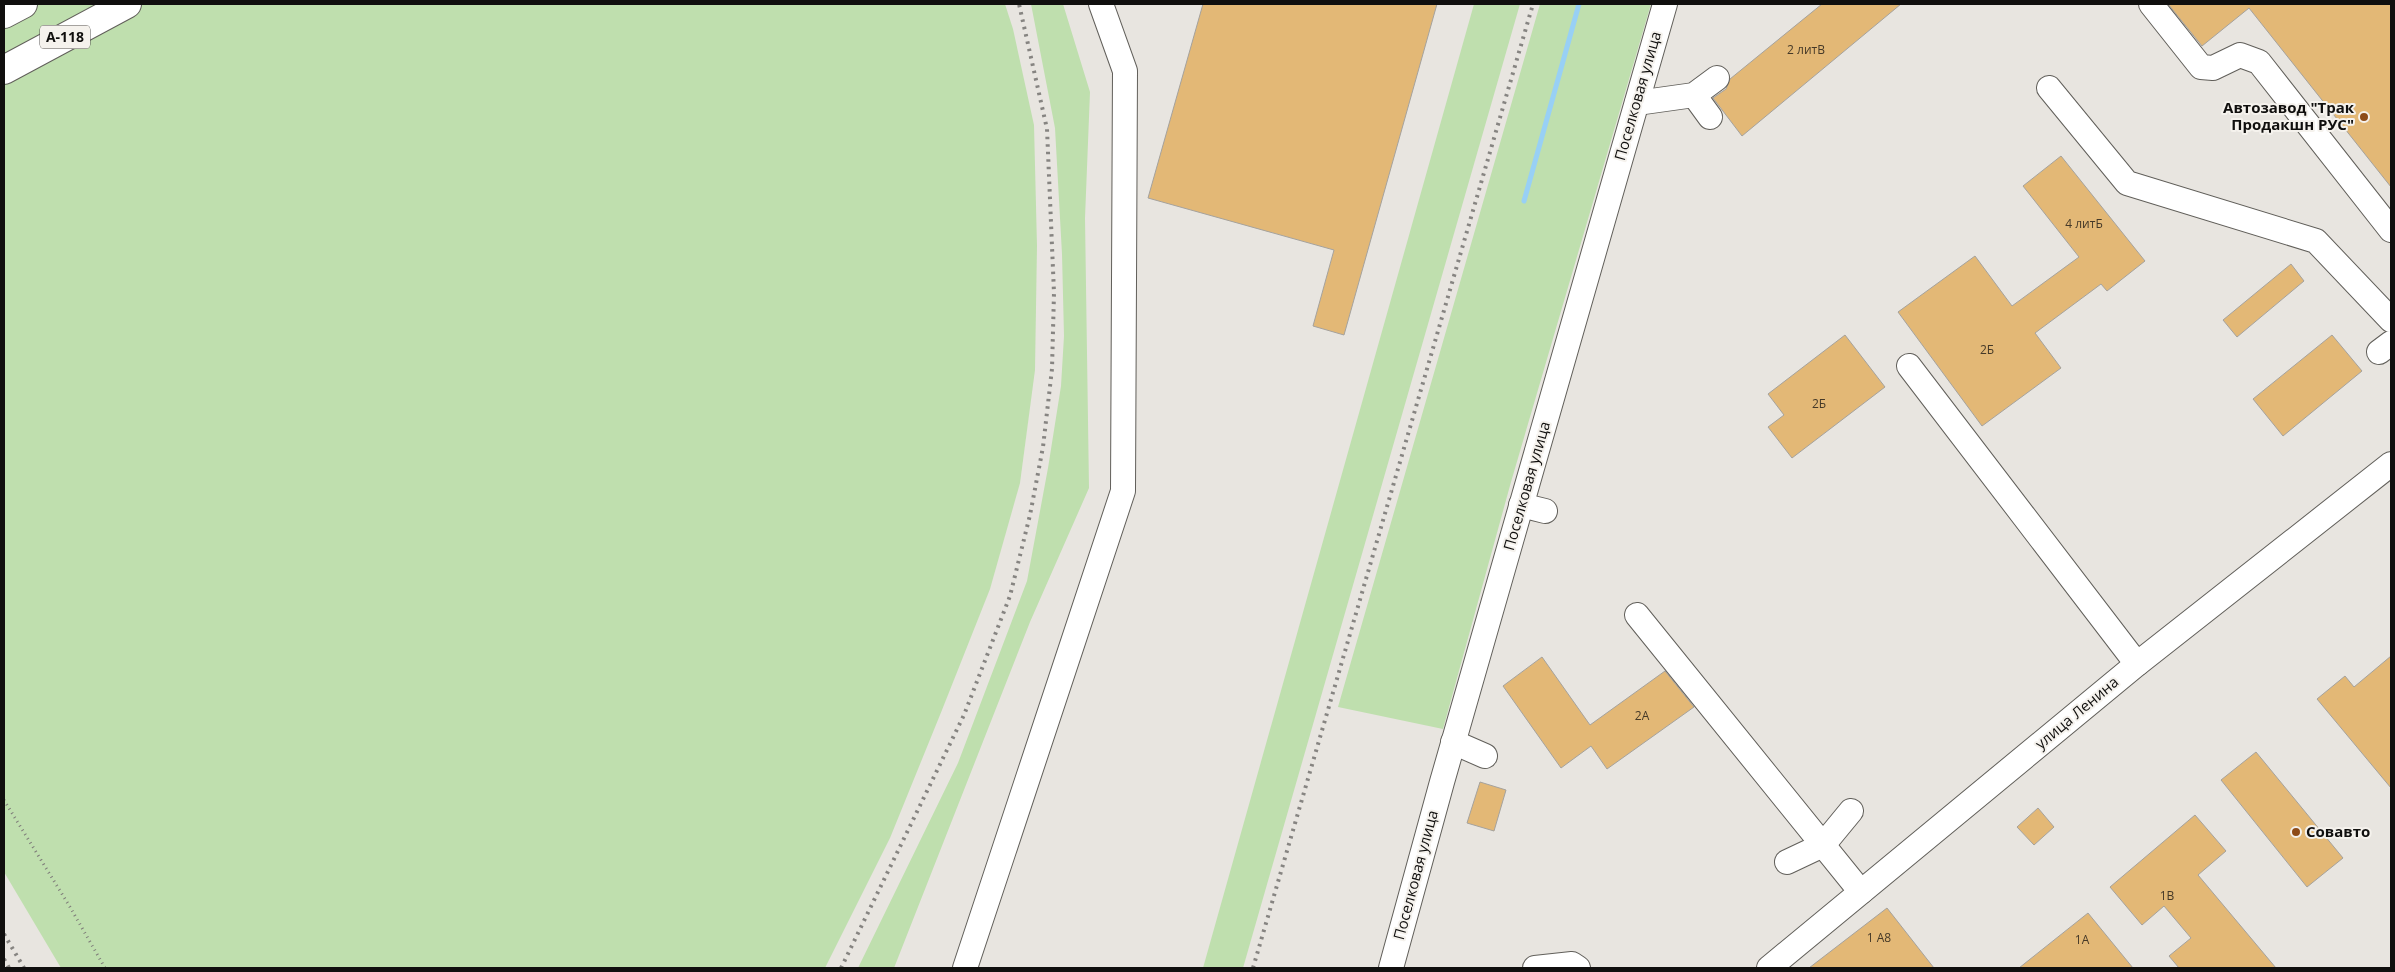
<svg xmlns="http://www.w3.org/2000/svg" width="2395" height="972" viewBox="0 0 2395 972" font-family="'Open Sans',sans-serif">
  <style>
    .green { fill: #bfdfae }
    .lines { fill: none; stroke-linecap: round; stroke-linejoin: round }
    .stream { stroke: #98d0f5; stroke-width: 5 }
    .building { fill: #e3b876; stroke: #a5a29d }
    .minor-casing { stroke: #615f5a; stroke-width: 26 }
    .highway-casing { stroke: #615f5a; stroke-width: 30 }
    .path { stroke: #7e7c79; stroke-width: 3; stroke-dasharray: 1 4; stroke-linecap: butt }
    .minor { stroke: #fff; stroke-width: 24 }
    .highway { stroke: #fff; stroke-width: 28 }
    .rail { stroke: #868481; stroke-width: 4; stroke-dasharray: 2.5 5; stroke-linecap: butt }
    .poi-dot { fill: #8d4b18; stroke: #f5f2ed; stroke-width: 2 }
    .labels { text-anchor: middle; stroke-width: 4; stroke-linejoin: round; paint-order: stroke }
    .number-label { font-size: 12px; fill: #453928 }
    .shield { fill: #f5f2ed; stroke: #555351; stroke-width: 1 }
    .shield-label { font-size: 14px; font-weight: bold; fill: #100f0e }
    .street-label { font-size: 15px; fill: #100f0e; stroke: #f5f2ed }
    .poi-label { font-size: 15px; font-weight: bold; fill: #100f0e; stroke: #f5f2ed; text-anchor: end }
  </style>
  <rect width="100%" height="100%" fill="#e8e5e0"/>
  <!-- green -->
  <g class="green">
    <path d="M4,4H1005L1013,29L1034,125L1037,246L1035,370L1020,483L990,589L942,710L890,838L825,968H61L4,872Z"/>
    <path d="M1031,4H1063L1090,92L1085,218L1089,488L1030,622L894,968H858L958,763L1027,581L1048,468L1061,386L1064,336L1062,254L1055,128Z"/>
    <path d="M1474,4H1520L1243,968H1203Z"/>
    <path d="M1540,4H1651L1511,482L1443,729L1338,707Z"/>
  </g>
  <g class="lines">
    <!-- stream -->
    <path class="stream" d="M1524,201L1579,4"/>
  </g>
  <!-- building -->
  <g class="building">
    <path d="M1203,4H1437L1344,335L1313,326L1334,250L1148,198Z"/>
    <path d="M1822,4H1901L1742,136L1713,98L1726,89L1730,79Z"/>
    <path d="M2168,4H2391V187L2249,8L2202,46Z"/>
    <path d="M2061,156L2145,261L2107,291L2101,284L2035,333L2061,368L1982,426L1898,312L1975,256L2012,306L2079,257L2023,186Z"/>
    <path d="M2291,264L2304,281L2237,337L2223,320Z"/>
    <path d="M1845,335L1885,387L1792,458L1768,427L1784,415L1768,394Z"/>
    <path d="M2332,335L2362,371L2283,436L2253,399Z"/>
    <path d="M2391,656V788L2317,699L2345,676L2354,687Z"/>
    <path d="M1542,657L1590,725L1665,671L1694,707L1607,769L1591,746L1561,768L1503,686Z"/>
    <path d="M2256,752L2343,858L2307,887L2221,780Z"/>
    <path d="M1480,782L1506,790L1494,831L1467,823Z"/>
    <path d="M2038,808L2054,827L2034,845L2017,827Z"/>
    <path d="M2195,815L2226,851L2198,875L2276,968H2179L2169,956L2191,938L2164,906L2142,925L2110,887Z"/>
    <path d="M1887,908L1934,968H1809Z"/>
    <path d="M2088,913L2133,968H2019Z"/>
  </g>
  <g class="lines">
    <defs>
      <g id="minor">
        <path d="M2151,4L2201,67L2213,68L2240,55L2259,62L2391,230"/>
        <path d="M2049,88L2127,183L2316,241L2391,320"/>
        <path d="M1694,95L1710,117"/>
        <path d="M1637,103L1694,95L1717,78"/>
        <path d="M2379,352L2391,343"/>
        <path d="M1909,366L2137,664"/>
        <path d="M1521,505L1545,511"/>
        <path d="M1637,615L1861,892"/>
        <path d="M1453,742L1485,756"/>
        <path d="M1787,862L1823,845L1851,811"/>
        <path d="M965,968L1123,491L1125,71L1101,4"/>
        <path d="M1391,968L1442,782L1665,4"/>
        <path d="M1535,968L1572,964L1578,968"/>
        <path d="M1769,968L2137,664L2391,464"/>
      </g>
      <g id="highway">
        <path d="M4,14L23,4"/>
        <path d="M4,70L127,4"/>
      </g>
    </defs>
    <!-- minor casing -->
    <use href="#minor" class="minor-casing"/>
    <!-- highway casing -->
    <use href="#highway" class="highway-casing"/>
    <!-- path -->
    <path class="path" d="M4,800L70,907L105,968"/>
    <!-- minor -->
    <use href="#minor" class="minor"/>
    <!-- highway -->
    <use href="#highway" class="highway"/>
    <!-- rail -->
    <g class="rail">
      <path d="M4,934L24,968"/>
      <path d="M4,959L9,968"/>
      <path d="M841,968L964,715L1010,596L1030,515L1043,447L1052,369L1054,293L1047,129L1019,4"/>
      <path d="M1253,968L1533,4"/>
    </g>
  </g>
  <!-- markers -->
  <g class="poi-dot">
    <circle cx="2364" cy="117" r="5"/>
    <circle cx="2296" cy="832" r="5"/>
  </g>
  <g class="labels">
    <!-- number labels -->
    <g class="number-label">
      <text x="1806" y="54">2 литВ</text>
      <text x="2084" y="228">4 литБ</text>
      <text x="1987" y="354">2Б</text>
      <text x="1819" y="408">2Б</text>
      <text x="1642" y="720">2А</text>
      <text x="2167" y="900">1В</text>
      <text x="1879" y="942">1 А8</text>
      <text x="2082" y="944">1А</text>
    </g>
    <!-- shield labels -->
    <rect class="shield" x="40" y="25.5" width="50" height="23" rx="4"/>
    <g class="shield-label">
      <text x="65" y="42">А-118</text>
    </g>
    <!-- street labels -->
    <g class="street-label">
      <text transform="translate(1638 96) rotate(-74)" y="5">Поселковая улица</text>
      <text transform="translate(1527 486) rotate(-74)" y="5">Поселковая улица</text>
      <text transform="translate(2077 713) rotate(-40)" y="5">улица Ленина</text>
      <text transform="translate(1416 875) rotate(-75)" y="5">Поселковая улица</text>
    </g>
    <!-- poi labels -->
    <g class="poi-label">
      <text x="2354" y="113">Автозавод "Трак<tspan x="2354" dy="17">Продакшн РУС"</tspan></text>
      <text x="2306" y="837" text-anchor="start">Совавто</text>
    </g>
  </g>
  <!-- border -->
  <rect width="2395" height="972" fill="none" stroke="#100f0e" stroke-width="10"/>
</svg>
